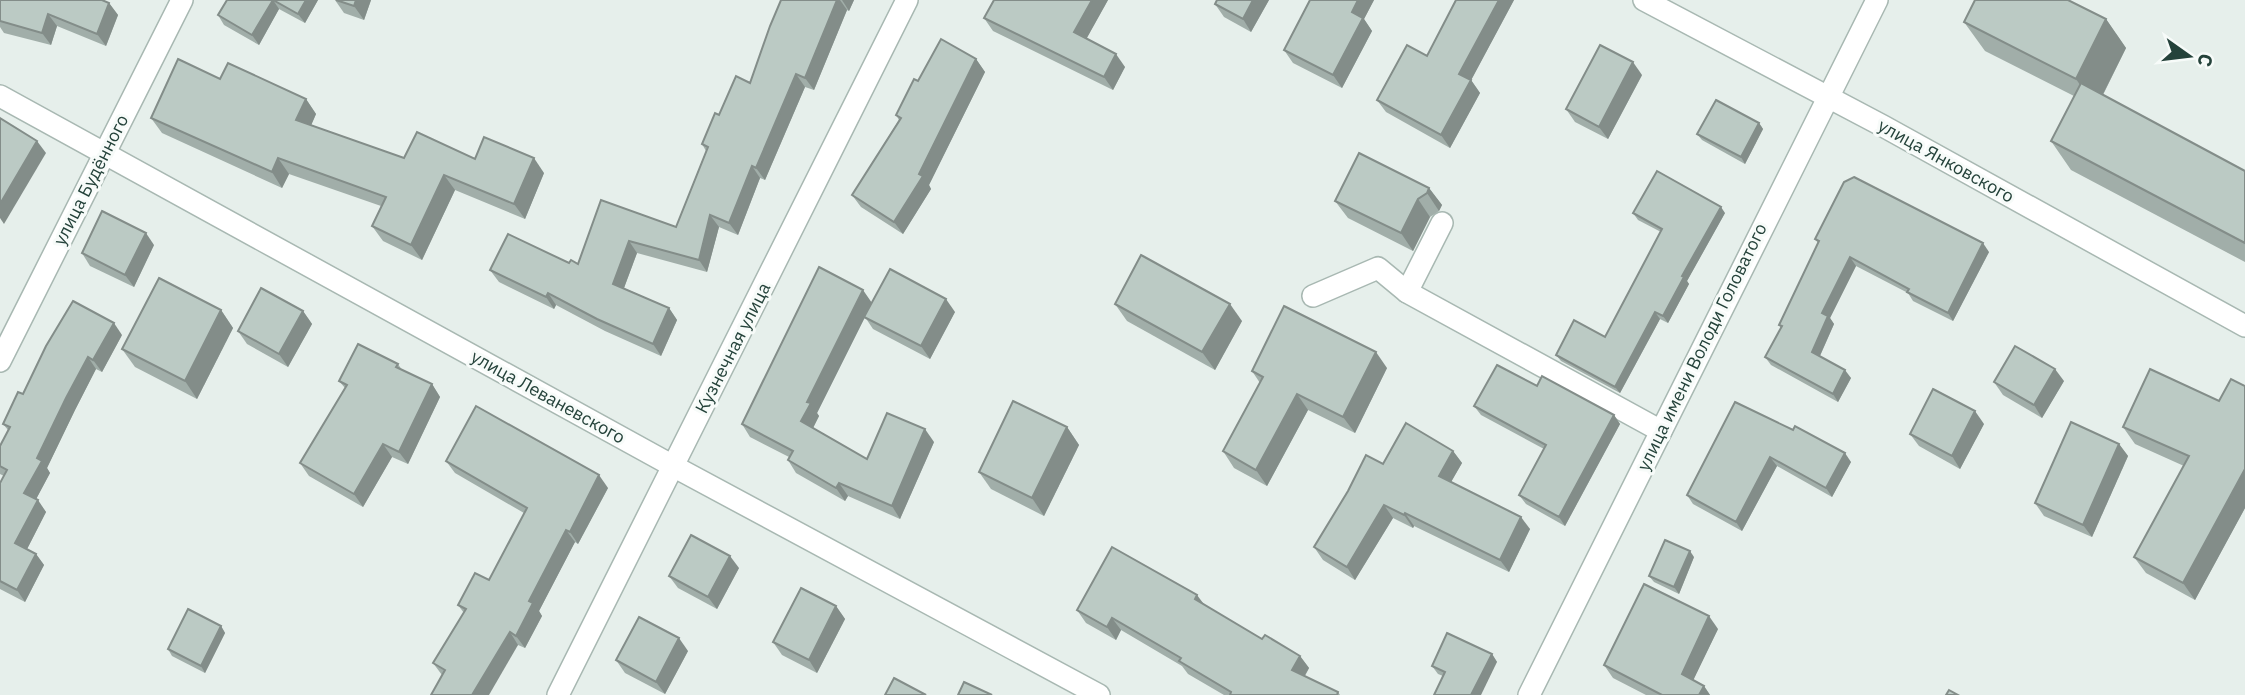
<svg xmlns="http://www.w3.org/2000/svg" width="2245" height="695" viewBox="0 0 2245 695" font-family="'IBM Plex Sans',sans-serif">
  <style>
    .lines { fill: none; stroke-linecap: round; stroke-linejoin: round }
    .minor-casing { stroke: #a8b8b2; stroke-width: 24 }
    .minor { stroke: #fff; stroke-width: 21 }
    .wall { fill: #a1aea9 }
    .shaded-wall { fill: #838d89 }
    .building { fill: #bbcac4; stroke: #838d89; stroke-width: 2 }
    .labels { text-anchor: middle; stroke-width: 6; stroke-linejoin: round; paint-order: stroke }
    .street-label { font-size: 18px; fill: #24423a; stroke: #f7fbf9 }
  </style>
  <rect width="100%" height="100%" fill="#e6efeb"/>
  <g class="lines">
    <defs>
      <g id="minor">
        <path d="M1644,0L1883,126L2245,326"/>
        <path d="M0,96L673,466L1099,695"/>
        <path d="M1442,223L1407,292L1661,431"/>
        <path d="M1313,296L1378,268L1407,292"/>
        <path d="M0,361L182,0"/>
        <path d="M558,695L907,0"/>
        <path d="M1529,695L1877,0"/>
      </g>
    </defs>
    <!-- minor casing -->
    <use href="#minor" class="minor-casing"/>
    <!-- minor -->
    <use href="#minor" class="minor"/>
  </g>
  <!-- wall -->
  <g class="wall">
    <path d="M0,0L109,3L118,15L106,46L57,26L51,45L4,33L0,27Z"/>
    <path d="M227,0H318L305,23L279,9L259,45L224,25L218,15Z"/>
    <path d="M335,0H371L364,20L344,13Z"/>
    <path d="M781,0H854L849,11L847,10L814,90L805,87L765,180L760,178L738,235L719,227L707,272L637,253L624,288L669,308L677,320L661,356L605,331L556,305L554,309L499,282L490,270L569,263L578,264L601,200L676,227L706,151L702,144L719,115L750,83Z"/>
    <path d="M994,0H1108L1086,39L1125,67L1113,90L993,31L984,18Z"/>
    <path d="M1217,0H1269L1251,32L1224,17L1215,4Z"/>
    <path d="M1310,0H1374L1364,19L1372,31L1342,88L1293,63L1284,50Z"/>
    <path d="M1456,0H1514L1471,80L1480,93L1450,148L1386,112L1377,100L1427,56Z"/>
    <path d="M2106,19L2126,48L2103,95L2245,171V262L2071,170L2051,141L2074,96L1985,51L1964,22Z"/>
    <path d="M976,59L985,72L929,185L931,189L903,234L861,207L852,195L899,120L896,115L918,81Z"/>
    <path d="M1642,75L1608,139L1575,122L1566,109Z"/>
    <path d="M220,79L306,99L316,114L311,125L404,158L475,159L544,173L525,219L455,190L422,260L383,241L372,226L381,206L289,174L282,188L162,133L151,118Z"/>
    <path d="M1759,123L1763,129L1745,164L1702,140L1697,134Z"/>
    <path d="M1429,188L1442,205L1439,211L1430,217L1413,251L1348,218L1335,201Z"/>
    <path d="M1633,213H1725L1687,281L1689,284L1668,323L1660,319L1620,393L1561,361L1556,355L1605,337L1661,232L1638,220Z"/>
    <path d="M1815,239L1989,252L1953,321L1913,301L1908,293L1856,266L1830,318L1834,324L1820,356L1851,378L1838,402L1771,365L1765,357L1781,328L1779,325L1818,243Z"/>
    <path d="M154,245L134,287L90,266L82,253Z"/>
    <path d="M872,302L955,312L930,359L873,329L865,317L817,413L819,416L813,428L867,459L934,442L900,519L848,496L845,501L796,473L788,460L789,457L750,437L742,424Z"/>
    <path d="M1115,304L1242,321L1215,370L1127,321Z"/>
    <path d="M221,310L233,328L197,399L135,367L122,349Z"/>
    <path d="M303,311L312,324L288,367L247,344L238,331Z"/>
    <path d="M122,335L102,372L96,369L75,410L47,468L50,473L36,499L46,512L27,549L36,554L44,565L25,602L0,589V483L4,476L0,474V446L8,430L3,424L23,394Z"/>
    <path d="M398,364L402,370L432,384L440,397L408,464L392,457L363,507L309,476L300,463L345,388L339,381Z"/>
    <path d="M1387,368L1355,433L1308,410L1267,486L1234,468L1223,451L1260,383L1252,371Z"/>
    <path d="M2064,381L2042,418L2003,395L1994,382Z"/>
    <path d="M1537,386L1614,415L1620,424L1565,526L1526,504L1519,495L1544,449L1481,415L1474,406Z"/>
    <path d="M2245,386V508L2195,600L2146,573L2134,557L2184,466L2135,444L2123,427L2219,401Z"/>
    <path d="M1735,402L1851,462L1832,497L1777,466L1742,531L1693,504L1687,495Z"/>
    <path d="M1984,424L1960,469L1919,446L1910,434Z"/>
    <path d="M1067,427L1079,445L1044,516L991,489L979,472Z"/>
    <path d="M2119,444L2128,456L2092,537L2044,516L2035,503Z"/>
    <path d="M1453,451L1462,463L1451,482L1530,529L1509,572L1414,526L1413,528L1393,518L1355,580L1323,560L1314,547L1383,464Z"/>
    <path d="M446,461L608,488L578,544L575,542L539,611L542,616L525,648L518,645L442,675L433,663L464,613L458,605L489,580L524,513L455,473Z"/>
    <path d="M1694,557L1679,594L1654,582L1649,576Z"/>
    <path d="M739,568L717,609L678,588L669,576Z"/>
    <path d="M1204,605L1262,639L1300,656L1309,668L1305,676L1338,692L1340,695H1224L1188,674L1182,666L1121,630L1116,640L1086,623L1077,610Z"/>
    <path d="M836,606L845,619L817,673L782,655L773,642Z"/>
    <path d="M221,626L225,633L205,673L172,656L168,649Z"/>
    <path d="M1718,629L1693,680L1704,686L1710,695H1646L1613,678L1604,665Z"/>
    <path d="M688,651L665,694L625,673L616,660Z"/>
    <path d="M1492,654L1497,662L1443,676L1438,674L1432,666Z"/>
  </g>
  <!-- shaded-wall -->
  <g class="shaded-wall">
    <path d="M273,0L279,9L259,45L252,35Z"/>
    <path d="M306,0H318L305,23L298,14Z"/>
    <path d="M356,0H371L364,20L354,6Z"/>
    <path d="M837,0H840L847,10L814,90L805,78Z"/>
    <path d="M842,0H854L849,11Z"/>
    <path d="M1092,0H1108L1083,45L1074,32Z"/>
    <path d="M1253,0H1269L1251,32L1243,19Z"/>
    <path d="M1358,0H1374L1364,19L1372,31L1342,88L1333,75L1352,12Z"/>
    <path d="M1499,0H1514L1468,86L1459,74Z"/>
    <path d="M109,3L118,15L106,46L97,34Z"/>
    <path d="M48,14L57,26L51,45L42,33Z"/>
    <path d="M2106,19L2126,48L2096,108L2076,79Z"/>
    <path d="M1116,54L1125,67L1113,90L1104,77Z"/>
    <path d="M976,59L985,72L929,185L931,189L903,234L894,222L919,174Z"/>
    <path d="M1633,62L1642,75L1608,139L1599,127Z"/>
    <path d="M796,74L805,87L765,180L756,168Z"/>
    <path d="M1471,80L1480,93L1450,148L1441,135Z"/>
    <path d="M306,99L316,114L307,135L296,120Z"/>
    <path d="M1759,123L1763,129L1745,164L1741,157Z"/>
    <path d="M37,141L46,153L4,224L0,218V204Z"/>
    <path d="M278,158L289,174L282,188L272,172Z"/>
    <path d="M534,158L544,173L525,219L514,204Z"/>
    <path d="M752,166L760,178L738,235L729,223Z"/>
    <path d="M444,175L455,190L422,260L411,245Z"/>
    <path d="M1429,188L1442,205L1439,211L1427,193Z"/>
    <path d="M1418,199L1430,217L1413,251L1401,233Z"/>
    <path d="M1721,207L1725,213L1687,281L1689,284L1668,323L1663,316L1682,276Z"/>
    <path d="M710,215L719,227L707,272L699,260Z"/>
    <path d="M146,233L154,245L134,287L125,275Z"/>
    <path d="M629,241L637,253L621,296L613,284Z"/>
    <path d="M1983,243L1989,252L1953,321L1948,313Z"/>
    <path d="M1850,257L1856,266L1830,318L1834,324L1818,360L1812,352L1822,313Z"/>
    <path d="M863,290L872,303L817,413L819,416L810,434L801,421L807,402Z"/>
    <path d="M548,293L556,305L554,309L546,297Z"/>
    <path d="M946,299L955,312L930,359L921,346Z"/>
    <path d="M1230,304L1242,321L1215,370L1202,352Z"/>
    <path d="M669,308L677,320L661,356L653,344Z"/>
    <path d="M221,310L233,328L197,399L185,381Z"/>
    <path d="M303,311L312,324L288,367L279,354Z"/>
    <path d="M1655,312L1660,319L1620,393L1615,387Z"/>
    <path d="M114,323L122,335L102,372L93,360Z"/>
    <path d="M1376,352L1387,368L1355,433L1343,417Z"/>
    <path d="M88,357L96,369L75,410L47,468L50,473L33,505L24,493L37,458L66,398Z"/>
    <path d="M2055,369L2064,381L2042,418L2034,405Z"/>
    <path d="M1845,370L1851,378L1838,402L1833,394Z"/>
    <path d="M432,384L440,397L408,464L399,452Z"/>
    <path d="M1297,394L1308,410L1267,486L1256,470Z"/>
    <path d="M1975,411L1984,424L1960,469L1952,456Z"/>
    <path d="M1614,415L1620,424L1565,526L1559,517Z"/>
    <path d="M1067,427L1079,445L1044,516L1032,498Z"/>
    <path d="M925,429L934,442L900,519L892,506Z"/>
    <path d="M383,444L392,457L363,507L354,494Z"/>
    <path d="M2119,444L2128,456L2092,537L2083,525Z"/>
    <path d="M1453,451L1462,463L1447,489L1439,476Z"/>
    <path d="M1845,453L1851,462L1832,497L1826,488Z"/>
    <path d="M1770,457L1777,466L1742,531L1736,522Z"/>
    <path d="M2245,469V508L2195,600L2183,583Z"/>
    <path d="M599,475L608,488L578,544L570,532Z"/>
    <path d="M839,483L848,496L845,501L836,488Z"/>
    <path d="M38,500L46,512L24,555L15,543Z"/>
    <path d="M1384,505L1393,518L1355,580L1347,567Z"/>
    <path d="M1405,513L1414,526L1413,528L1404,515Z"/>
    <path d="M1521,517L1530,529L1509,572L1500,560Z"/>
    <path d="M566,530L575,542L539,611L542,616L525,648L516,636L529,601Z"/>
    <path d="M1690,551L1694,557L1679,594L1674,587Z"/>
    <path d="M36,554L44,565L25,602L17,590Z"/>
    <path d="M730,556L739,568L717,609L708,597Z"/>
    <path d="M1197,595L1206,607L1195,599Z"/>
    <path d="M836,606L845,619L817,673L809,660Z"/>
    <path d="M1709,616L1718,629L1690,687L1682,674Z"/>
    <path d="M1112,618L1121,630L1116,640L1107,627Z"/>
    <path d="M221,626L225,633L205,673L201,666Z"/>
    <path d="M510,632L518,645L489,695H472Z"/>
    <path d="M679,638L688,651L665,694L656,682Z"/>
    <path d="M1492,654L1497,662L1481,695H1471Z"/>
    <path d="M1300,656L1309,668L1301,682L1292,670Z"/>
    <path d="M1704,686L1710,695H1699Z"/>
  </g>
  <!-- building -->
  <g class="building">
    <path d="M0,0H102L109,3L97,34L48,14L42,33L0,21Z"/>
    <path d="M227,0H306L298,14L273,0L252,35L218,15Z"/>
    <path d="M336,0H356L354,6Z"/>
    <path d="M781,0H837L805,78L796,74L756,168L752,166L729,223L710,215L699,260L629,241L613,284L669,308L653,344L597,319L548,293L546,297L490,270L508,234L569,263L571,260L578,264L601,200L676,227L708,147L702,144L715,113L719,115L736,76L750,83L770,26Z"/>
    <path d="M994,0H1092L1074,32L1116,54L1104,77L984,18Z"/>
    <path d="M1217,0H1253L1243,19L1215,4Z"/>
    <path d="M1310,0H1358L1352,12L1363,18L1333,75L1284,50Z"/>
    <path d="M1456,0H1499L1459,74L1471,80L1441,135L1377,100L1407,45L1427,56Z"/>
    <path d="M1975,0H2068L2106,19L2076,79L1964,22Z"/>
    <path d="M941,39L976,59L919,174L923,176L894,222L852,195L901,118L896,115L914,79L918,81Z"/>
    <path d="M1600,45L1633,62L1599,127L1566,109Z"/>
    <path d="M178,59L220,79L228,63L306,99L296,120L404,158L417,132L475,159L484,137L534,158L514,204L444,175L411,245L372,226L386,197L278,158L272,172L151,118Z"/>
    <path d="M2081,83L2245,171V243L2051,141Z"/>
    <path d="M1716,100L1759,123L1741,157L1697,134Z"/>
    <path d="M0,118L37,141L0,204Z"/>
    <path d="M1359,153L1429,188L1427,193L1418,199L1401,233L1335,201Z"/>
    <path d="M1657,171L1721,207L1682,276L1684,277L1663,316L1655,312L1615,387L1556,355L1574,320L1605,337L1662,229L1633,213Z"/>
    <path d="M1854,177L1983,243L1948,313L1907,292L1909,289L1850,257L1822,313L1828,316L1812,352L1845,370L1833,394L1765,357L1782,326L1779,325L1819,241L1815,239L1844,182Z"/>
    <path d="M102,211L146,233L125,275L82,253Z"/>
    <path d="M1141,255L1230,304L1202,352L1115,304Z"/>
    <path d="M819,267L863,290L807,402L811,403L801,421L867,459L887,413L925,429L892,506L839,483L836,488L788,460L793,451L742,424Z"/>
    <path d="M890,269L946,299L921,346L864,317Z"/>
    <path d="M159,278L221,310L185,381L122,349Z"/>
    <path d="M261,288L303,311L279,354L238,331Z"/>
    <path d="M73,301L114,323L93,360L88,357L66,398L37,458L42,461L24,493L38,500L15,543L36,554L17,590L0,581V483L7,470L0,466V446L10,427L3,424L18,392L23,394L46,346Z"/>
    <path d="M1284,306L1376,352L1343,417L1297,394L1256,470L1223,451L1263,377L1252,371Z"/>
    <path d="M358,344L398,364L396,367L432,384L399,452L383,444L354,494L300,463L347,385L339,381Z"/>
    <path d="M2015,346L2055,369L2034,405L1994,382Z"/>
    <path d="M1497,365L1537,386L1542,376L1614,415L1559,517L1519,495L1546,445L1474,406Z"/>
    <path d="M2150,369L2219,401L2231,379L2245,386V469L2183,583L2134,557L2189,456L2123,427Z"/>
    <path d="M1933,389L1975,411L1952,456L1910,434Z"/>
    <path d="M1013,401L1067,427L1032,498L979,472Z"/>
    <path d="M1735,402L1793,430L1795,426L1845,453L1826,488L1770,457L1736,522L1687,495Z"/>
    <path d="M476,406L599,475L570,532L566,530L529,601L533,603L516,636L510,632L472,695H431L445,670L433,663L466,609L458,605L475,573L489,580L527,508L446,461Z"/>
    <path d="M2071,422L2119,444L2083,525L2035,503Z"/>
    <path d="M1406,423L1453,451L1439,476L1521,517L1500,560L1405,513L1404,515L1384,505L1347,567L1314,547L1348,491L1366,455L1383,464Z"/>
    <path d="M691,535L730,556L708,597L669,576Z"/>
    <path d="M1665,540L1690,551L1674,587L1649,576Z"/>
    <path d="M1112,547L1197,595L1195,599L1262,639L1265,635L1300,656L1292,670L1338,692L1337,695H1230L1231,692L1179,661L1181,658L1112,618L1107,627L1077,610Z"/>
    <path d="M1644,584L1709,616L1682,674L1704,686L1699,695H1662L1604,665Z"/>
    <path d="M801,588L836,606L809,660L773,642Z"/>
    <path d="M188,609L221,626L201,666L168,649Z"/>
    <path d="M639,617L679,638L656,682L616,660Z"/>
    <path d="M1447,633L1492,654L1471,695H1434L1445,672L1432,666Z"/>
    <path d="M894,678L926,695H885Z"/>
    <path d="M964,682L992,695H958Z"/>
    <path d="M1949,690L1958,695H1946Z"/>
  </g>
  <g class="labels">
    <!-- street labels -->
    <g class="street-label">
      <text transform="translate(1946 161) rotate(29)" y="6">улица Янковского</text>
      <text transform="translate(91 180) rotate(-63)" y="6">улица Будённого</text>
      <text transform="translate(1702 347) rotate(-64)" y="6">улица имени Володи Головатого</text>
      <text transform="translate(733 348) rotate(-63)" y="6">Кузнечная улица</text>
      <text transform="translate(548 397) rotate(29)" y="6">улица Леваневского</text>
    </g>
  </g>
  <!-- north arrow -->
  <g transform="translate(2189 56) rotate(104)" stroke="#f7fbf9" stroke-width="5" paint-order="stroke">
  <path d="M0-5L12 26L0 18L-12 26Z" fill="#24423a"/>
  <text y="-10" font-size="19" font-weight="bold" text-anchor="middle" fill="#24423a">С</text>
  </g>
</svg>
